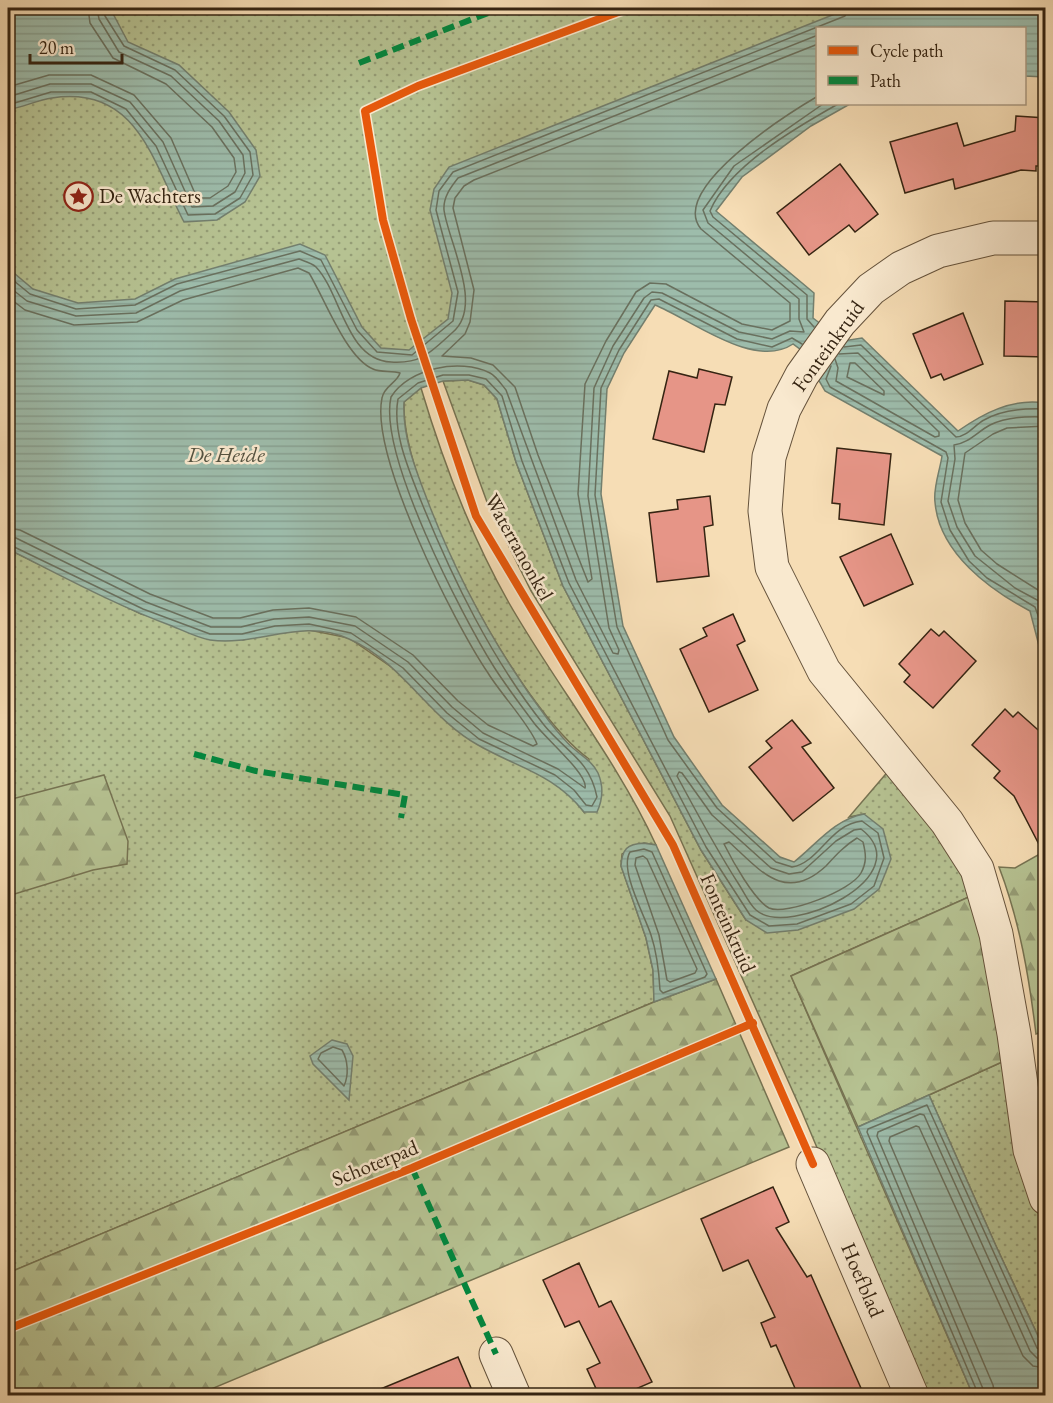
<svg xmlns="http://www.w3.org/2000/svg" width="1053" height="1403" viewBox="0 0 1053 1403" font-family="'EB Garamond',serif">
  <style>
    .green { fill: url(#green-dots); stroke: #767352; stroke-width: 1.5 }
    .forest { fill: url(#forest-firs); stroke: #767352; stroke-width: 1.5 }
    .water { fill: url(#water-rules); stroke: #737f6e; stroke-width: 1.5 }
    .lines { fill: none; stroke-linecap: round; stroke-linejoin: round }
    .shore { stroke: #69705e; stroke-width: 1.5 }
    .building { fill: #e69587; stroke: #352412; stroke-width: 1.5 }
    .minor-casing { stroke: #65523b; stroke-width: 35 }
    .minor { stroke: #f9e9cf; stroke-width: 33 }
    .quiet { stroke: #00873e; stroke-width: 6; stroke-dasharray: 12 6; stroke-linecap: butt }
    .cycleway-casing { stroke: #f9e9cf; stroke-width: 11 }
    .cycleway { stroke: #e8590c; stroke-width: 8 }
    .labels { text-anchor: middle; stroke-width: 5; stroke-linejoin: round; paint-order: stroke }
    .poi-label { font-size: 21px; fill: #352412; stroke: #f9e9cf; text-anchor: start }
    .street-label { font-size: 21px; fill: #352412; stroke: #f9e9cf }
    .water-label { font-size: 22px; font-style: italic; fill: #545240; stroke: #f9e9cf }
  </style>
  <defs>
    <pattern id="green-dots" width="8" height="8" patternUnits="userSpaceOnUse" patternTransform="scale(1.5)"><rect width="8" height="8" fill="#b6c292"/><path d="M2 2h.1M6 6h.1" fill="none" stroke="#959d76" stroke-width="1.8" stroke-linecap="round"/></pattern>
    <pattern id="forest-firs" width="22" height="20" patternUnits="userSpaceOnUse" patternTransform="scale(1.5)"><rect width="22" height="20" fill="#b6c292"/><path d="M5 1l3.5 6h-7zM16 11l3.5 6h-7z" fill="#959d76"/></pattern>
    <pattern id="water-rules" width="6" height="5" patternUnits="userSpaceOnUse" patternTransform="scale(1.5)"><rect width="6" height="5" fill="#9dbcab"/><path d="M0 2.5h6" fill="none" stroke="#88a192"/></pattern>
  </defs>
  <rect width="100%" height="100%" fill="#f6ddb5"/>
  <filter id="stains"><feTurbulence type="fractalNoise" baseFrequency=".00333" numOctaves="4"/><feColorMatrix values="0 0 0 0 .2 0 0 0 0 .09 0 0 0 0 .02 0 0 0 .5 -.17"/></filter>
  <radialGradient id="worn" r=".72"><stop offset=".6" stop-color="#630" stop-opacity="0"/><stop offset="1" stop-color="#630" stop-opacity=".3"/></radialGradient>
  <!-- green -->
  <g class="green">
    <path d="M8,8H1025L818,28L485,351L172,414L8,317Z"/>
    <path d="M468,380L484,385L497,399L516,462L563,586L701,850L746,920L864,814L849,817L891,768L942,826L971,896L791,976L973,1395H921L802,1112L670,816L531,591L487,502L443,381Z"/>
    <path d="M421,388C443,462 471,536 509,603C556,685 617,760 656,845L644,843L622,854L621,866L646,938L653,970L654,1002L8,1273V549L141,614L243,640L276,632L309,630L349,638L400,673L443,717L521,765L552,781L570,795L584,812L589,759C519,709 400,488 404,402Z"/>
    <path d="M1002,1062L1034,1202L1045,1230V1351L996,1246L929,1095Z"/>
  </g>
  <!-- forest -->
  <g class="forest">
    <path d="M104,775L128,841L127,864L93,870L8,896V800Z"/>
    <path d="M1045,851V1031L1036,1034C1029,977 1020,922 999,867L1015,868Z"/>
    <path d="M971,896L992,975L1002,1062L858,1127L791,976Z"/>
    <path d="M716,979L789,1147L197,1395H8V1273L654,1002Z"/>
  </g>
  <!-- water -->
  <g class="water">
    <path d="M8,8H110L128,42L179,65L229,112L256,150L260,176L245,202L217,220L184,222C153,163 138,85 52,98C39,100 25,106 12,109L8,114Z"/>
    <path d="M850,8H1045V77L1025,76L1024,28H818V104H850L811,126L742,177L716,211L814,293L813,318L843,341L862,338L958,431C984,413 1012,398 1045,403V669L1030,611C990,590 939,553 935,502C933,488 940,470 942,456L825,391L818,379L825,368L793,344C754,370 692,320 655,305L624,353L607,389L601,494L623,626L674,737L722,805L780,857L794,862C817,844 833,820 864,814L883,829L891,859L879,889L854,909L798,930L767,933L746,920L701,850L563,586L516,462L497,399L484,385L468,380L443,381L421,388L404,402C402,438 417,473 430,507C460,583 499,655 549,721C556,730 564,740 573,748C582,756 592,761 598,773C604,787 603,799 597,812H584C554,774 518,768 478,745C429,718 402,662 349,639C301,617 257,647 210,640C198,638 184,631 172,626C115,605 62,576 8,549V268L33,289L78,303L135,299L175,279L300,244L325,255L362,327L381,348L409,350L448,319L452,293L430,210L434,189L449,167Z"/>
    <path d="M644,843L656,845L716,979L654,1002L653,970L646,938L621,866C622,849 627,844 644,843Z"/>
    <path d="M332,1040L347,1044L353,1056L349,1100L313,1064L310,1056Z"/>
    <path d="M929,1095L996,1246L1045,1351V1395H973L858,1127Z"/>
  </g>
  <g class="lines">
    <!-- shore -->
    <g class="shore">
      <path d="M818,44L474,180L464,186L455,198L453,208L474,290L470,322L465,334L442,356L471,358L493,365L515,387L538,455L588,582L592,579L578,494L585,384L606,341L636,292L650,283L666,284L742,324L772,330L790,321V303L701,229C668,189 789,113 818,96"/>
      <path d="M8,87L49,75H91L134,95L171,138L197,198H210L228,186L236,172L234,158L212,127L166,84L113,58L90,23L88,8"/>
      <path d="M8,97L50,84H91L130,102L163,142L192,207L213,206L235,192L245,173L243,155L219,121L171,76L119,52L99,19L97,8"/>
      <path d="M8,105L51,92H91L126,109L156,146L188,215L215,214L240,198L253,175L250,152L224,116L175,70L124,46L105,16L104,8"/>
      <path d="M8,276L30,294L76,309L135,305L177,284L300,251L321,260L357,330L377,352L412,355L453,321L458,292L436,210L439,191L453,172L845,16L849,8"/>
      <path d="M8,286L27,301L76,316L136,313L180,291L299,259C304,261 312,263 316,267C341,293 346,360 391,362C422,364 431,352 453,332C484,306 448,241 444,210C443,197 451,187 458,178L818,35"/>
      <path d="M8,297L25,310L74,325L137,322L183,300L298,268L309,273C324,297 346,358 373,369C381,373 392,370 400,373C397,383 384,386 382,398C370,456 454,623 488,673C500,693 530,725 537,744L533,746L488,725L458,701L413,655L356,617L309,608L273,610L240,618H213L150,594L20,530L8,528"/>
      <path d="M814,327L807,319V295L713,217L710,211C729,166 797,127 838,104"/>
      <path d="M844,347L861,345L956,437C966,437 975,425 984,420C1001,410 1026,408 1046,409"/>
      <path d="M835,359L838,368L836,381L935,437L939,436V432L858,353L839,354"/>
      <path d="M850,363H855L884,391V395L847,377Z"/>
      <path d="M831,366L826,379L830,387L946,452L948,458L941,502L950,530L969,561L987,578L1035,607L1046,638"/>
      <path d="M1046,417C1028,416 1006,417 990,425C977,432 969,443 954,445L955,459L948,501L957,527L975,556L1015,588L1039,601L1046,614"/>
      <path d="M1046,426L1007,428L993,434L965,453L958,500L965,523L981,550L997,564L1046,595"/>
      <path d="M8,537L16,538L146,602L211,627H241L274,619L309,617L355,626L408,662L452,707L483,733L558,769L585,788C589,775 544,737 534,723C520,704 506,686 494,667C462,616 378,454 391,397C409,368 460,358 490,373C496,376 501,384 506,390L576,580L613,653L618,654L619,650L609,628L588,496L594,388L613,346L644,298L652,292L662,293L739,332L772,339L790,331L804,332L799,319V299L708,223L703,210L734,166L823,104"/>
      <path d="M8,544L143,609L210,634H242L275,626L309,624L351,633L403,668L447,713L479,739L555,775L574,790L586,805L592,806L597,797C589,759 567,753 544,725C491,658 453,580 421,501C409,470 392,432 398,399L418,383L443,375H469L486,379L502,396L522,461L569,583L706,847L750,915L769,926L797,924L851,904L874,886L884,858L878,833L862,821C830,824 819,863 792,867L776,862L717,808L668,740L617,627L595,495L601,388L619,350L651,300L659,299L737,339L772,347L792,338L802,344"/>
      <path d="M679,772L682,773L712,815L771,868L789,874L802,872L836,841L854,830L861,829C922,876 788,939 756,910C749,904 744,892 738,883C716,849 697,813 677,776Z"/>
      <path d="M857,838L863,842C866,854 867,862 861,873C852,890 786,916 769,908C754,900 732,860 724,844L729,842C760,870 785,904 826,866C836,855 844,846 857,838Z"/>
      <path d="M644,849L652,852L707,974L705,977L663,993L660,990C659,972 657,953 651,935C645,916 619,870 630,852Z"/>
      <path d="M643,856L647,859L697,969L695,973L670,982L667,980L659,935L635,865L636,858Z"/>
      <path d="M333,1047L342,1050C348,1060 349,1075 344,1086L318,1059L321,1053Z"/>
      <path d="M979,1396L867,1132L868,1129L927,1105L1037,1348L1046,1352"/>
      <path d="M986,1396L877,1136L878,1132L920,1114L924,1115L1030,1351L1037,1358L1046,1359"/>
      <path d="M995,1396L993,1385L889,1141L890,1137L916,1126L919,1127L1023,1356L1033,1366L1046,1368"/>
    </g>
  </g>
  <!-- building -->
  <g class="building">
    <path d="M1016,116L1046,118V166H1036V171L1021,170L955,189L953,179L905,193L890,142L957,123L964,146L1015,131Z"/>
    <path d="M840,164L878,214L855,232L849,225L809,255L777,213Z"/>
    <path d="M1005,301L1046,302V357L1004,356Z"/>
    <path d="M963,313L983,364L944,380L941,374L931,378L913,334Z"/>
    <path d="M699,369L732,377L725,405L715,404L704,452L653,439L669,371L697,378Z"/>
    <path d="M837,448L891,454L884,525L839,519L840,504L832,503Z"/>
    <path d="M710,496L713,525L704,527L709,576L657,582L649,513L678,509L677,500Z"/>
    <path d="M891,534L913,584L864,606L840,557Z"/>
    <path d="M733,614L745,641L737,645L758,690L709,712L680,649L707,636L703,628Z"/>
    <path d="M931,629L939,636L944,631L976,661L933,708L904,682L910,675L899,664Z"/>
    <path d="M1005,709L1013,717L1018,712L1046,737V858L1014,796L994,778L1000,771L972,745Z"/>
    <path d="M792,720L811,743L802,747L834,788L793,821L749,767L772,748L766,741Z"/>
    <path d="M773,1187L789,1222L776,1228L807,1277L811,1275L864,1395H798L776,1345L771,1347L761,1323L775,1317L748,1260L723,1271L701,1219Z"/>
    <path d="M579,1263L599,1307L611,1301L652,1382L622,1395H599L587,1369L600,1363L579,1321L565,1327L543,1280Z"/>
    <path d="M458,1357L474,1395H366Z"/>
  </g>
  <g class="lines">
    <defs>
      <g id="minor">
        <path d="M1046,238H993L938,251L901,268L871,289L840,322L802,375L784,409L769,457L765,511L772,567L824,671L947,822L977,869L996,934L1014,1034L1030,1150L1046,1198"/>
        <path id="s1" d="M813,1164L912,1396"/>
        <path d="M496,1354L514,1396"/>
      </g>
    </defs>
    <!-- minor casing -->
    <use href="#minor" class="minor-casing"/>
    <!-- minor -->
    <use href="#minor" class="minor"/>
    <!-- quiet -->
    <g class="quiet">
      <path d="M359,63L501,8"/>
      <path d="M194,754L256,771L405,795L401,818"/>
      <path d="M412,1168L496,1354"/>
    </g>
    <defs>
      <g id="cycleway">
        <path d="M629,8L418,86L365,111L383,220L411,319L476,516L673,845L813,1164"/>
        <path d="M8,1329L412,1168L753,1023"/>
      </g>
    </defs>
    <!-- cycleway casing -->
    <use href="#cycleway" class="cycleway-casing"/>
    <!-- cycleway -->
    <use href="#cycleway" class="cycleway"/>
  </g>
  <!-- icons -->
  <defs>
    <symbol id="sight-ring" viewBox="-11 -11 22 22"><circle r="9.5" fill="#f9e9cf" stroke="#8f2418" stroke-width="1.5"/><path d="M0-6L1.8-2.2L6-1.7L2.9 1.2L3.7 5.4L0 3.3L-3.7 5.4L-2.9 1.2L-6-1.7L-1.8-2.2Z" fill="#8f2418"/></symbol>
  </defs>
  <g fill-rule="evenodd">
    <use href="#sight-ring" x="62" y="180" width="33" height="33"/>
  </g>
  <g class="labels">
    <!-- poi labels -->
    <g class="poi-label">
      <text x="99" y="203">De Wachters</text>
    </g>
    <!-- street labels -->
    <g class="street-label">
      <text transform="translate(828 346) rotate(-54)" y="7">Fonteinkruid</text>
      <text transform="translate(519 547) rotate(61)" y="7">Waterranonkel</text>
      <text transform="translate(728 923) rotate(66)" y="7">Fonteinkruid</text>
      <text transform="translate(375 1163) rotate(-22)" y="7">Schoterpad</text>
      <text dy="7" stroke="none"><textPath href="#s1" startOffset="126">Hoefblad</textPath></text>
    </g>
    <!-- water labels -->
    <g class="water-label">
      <text x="226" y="462">De Heide</text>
    </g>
  </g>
  <!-- margin -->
  <rect width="1053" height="1403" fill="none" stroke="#f6ddb5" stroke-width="30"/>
  <rect x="9" y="9" width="1035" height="1385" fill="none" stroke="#352412" stroke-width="3"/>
  <rect x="15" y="15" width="1023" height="1373" fill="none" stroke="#352412" stroke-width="1.5"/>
  <!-- legend -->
  <rect x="816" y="27" width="210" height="78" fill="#f9e9cf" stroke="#ab9a83" stroke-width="1.5"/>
  <rect x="828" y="46" width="30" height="9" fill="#e8590c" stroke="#ab9a83" stroke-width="1.5"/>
  <text x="870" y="57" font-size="18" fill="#352412">Cycle path</text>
  <rect x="828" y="76" width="30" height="9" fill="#00873e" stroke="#ab9a83" stroke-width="1.5"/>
  <text x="870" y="87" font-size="18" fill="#352412">Path</text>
  <!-- scale -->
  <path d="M30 54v9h92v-9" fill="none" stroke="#352412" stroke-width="3"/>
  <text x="39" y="54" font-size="18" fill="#352412" stroke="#f9e9cf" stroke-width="4.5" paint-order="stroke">20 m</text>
  <rect width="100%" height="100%" filter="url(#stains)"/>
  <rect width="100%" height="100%" fill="url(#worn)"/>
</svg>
